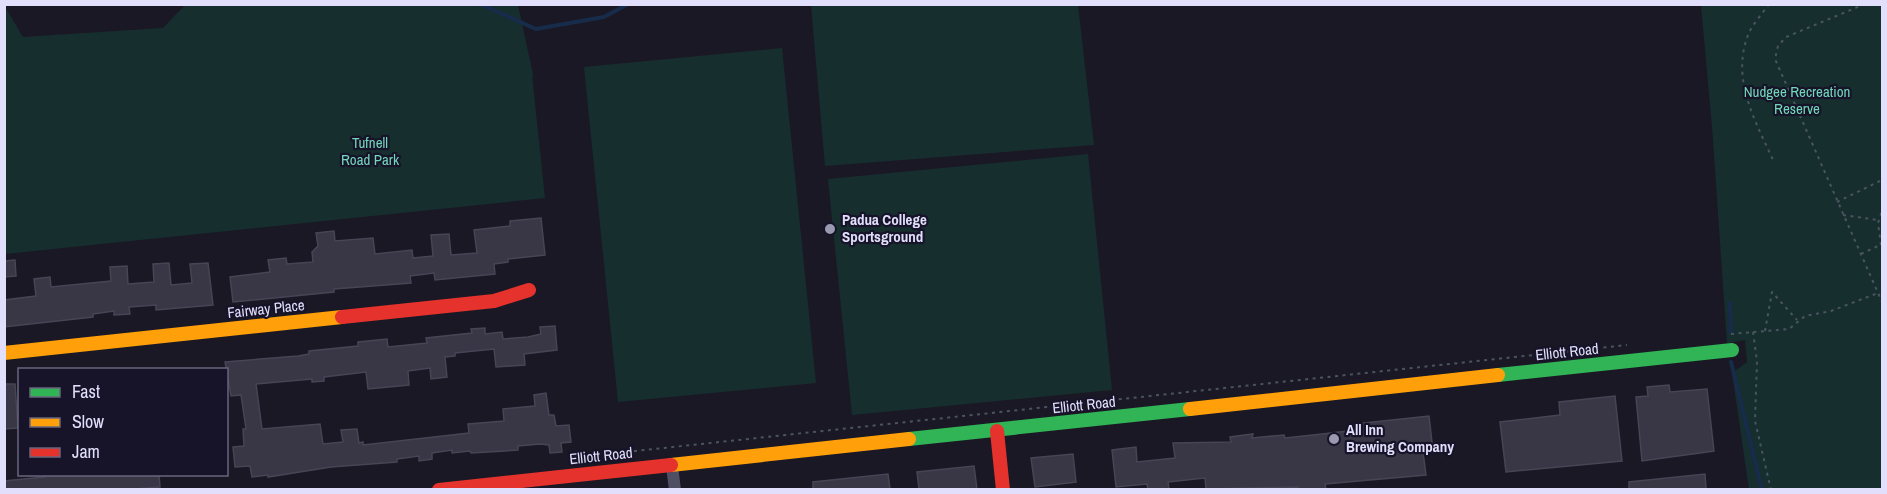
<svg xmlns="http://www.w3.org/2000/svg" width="1887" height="494" viewBox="0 0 1887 494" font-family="'Archivo Narrow',sans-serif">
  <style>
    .green { fill: #172e2f }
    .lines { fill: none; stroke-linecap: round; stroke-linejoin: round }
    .stream { stroke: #172c4a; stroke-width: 4 }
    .building { fill: #393745; stroke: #474456; stroke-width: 1.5 }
    .path { stroke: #4a5460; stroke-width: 2; stroke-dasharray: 3 4.5; stroke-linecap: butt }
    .street { stroke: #4f4e63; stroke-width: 12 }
    .fast { stroke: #30b455; stroke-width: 14 }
    .slow { stroke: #ff9f0a; stroke-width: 14 }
    .jam { stroke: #e5322d; stroke-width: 14 }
    .poi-dot { fill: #9b99b0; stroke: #171329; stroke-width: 2 }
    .labels { text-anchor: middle; stroke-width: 4.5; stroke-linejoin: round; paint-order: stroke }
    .park-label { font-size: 15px; fill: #71d6ba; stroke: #171329 }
    .poi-label { font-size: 15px; font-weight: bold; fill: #e1dffc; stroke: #171329; text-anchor: start }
    .street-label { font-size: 15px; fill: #e1dffc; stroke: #171329 }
  </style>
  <rect width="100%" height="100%" fill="#1a1824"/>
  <!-- green -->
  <g class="green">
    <path d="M4,5L23,37L163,28L185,5H518L534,79L532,75L545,198L5,254Z"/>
    <path d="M811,5H1078L1094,145L825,166Z"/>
    <path d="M1701,5H1882V489H1749L1732,373L1747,362L1745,340L1727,343L1712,126Z"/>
    <path d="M782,48L816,383L618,402L584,67Z"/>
    <path d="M1088,154L1112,390L852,415L828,179Z"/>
  </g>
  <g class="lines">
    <!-- stream -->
    <g class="stream">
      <path d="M480,4L536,29L604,17L628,4"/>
      <path d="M1730,303L1731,332"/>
      <path d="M1731,362L1762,490"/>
    </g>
  </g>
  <!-- building -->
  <g class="building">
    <path d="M541,218L545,255L508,259V262L494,264L495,274L435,280L434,273L410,276L411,283L334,289V292L233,302L230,277L270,272L268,260L286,258L287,264L313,262L312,252L318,246L316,233L334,231L335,241L373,238L375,254L412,250L413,258L433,256L431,235L449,234L451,255L477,253L474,230L510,226V221Z"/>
    <path d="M15,260L16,276L4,277V261Z"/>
    <path d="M169,263L171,285L192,283L190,264L208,263L213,305L156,310V305L129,307L130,314L114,315V311L93,314V317L4,327V300L36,296L34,279L50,277L51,287L111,281L110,267L127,266L128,284L154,282L153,264Z"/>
    <path d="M555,326L557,350L524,354L525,365L496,367L494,349L455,353V356L445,357L447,377L431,379L430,368L408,371L409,385L368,389L366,372L324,377V381L312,382V379L256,384L262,429L320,424L323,444L343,442L341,430L357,429L359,443L363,442V445L469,433L468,424L504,421L503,409L535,406L534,395L546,393L549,415H554L556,426L569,425L571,442L561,443L562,452L550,453L549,445L540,444L518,446V450L505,451L471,453L470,451L452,453V450L432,453V459L419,461V456L397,459V462L331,467L268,477V475L252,477L250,466L235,467L233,447L244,446L243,429H246L241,395L231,396L225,362L298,356L309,354V351L358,346V342L387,339L388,347L427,343L426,338L472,333L471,329L485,328V334L502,332L503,339L528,337L541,334L540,327Z"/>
    <path d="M4,384H15L18,428L4,429Z"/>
    <path d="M1669,385L1670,392L1707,389L1714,451L1642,461L1636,397L1648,396L1647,387Z"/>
    <path d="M1615,396L1622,461L1506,472L1500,422L1560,415L1559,402Z"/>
    <path d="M1429,416L1433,451L1423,452L1426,475L1325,484L1326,489H1298V487L1206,489L1205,478L1168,482L1169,489H1148L1147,484L1116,487L1112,450L1136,447L1137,462L1175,458L1173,443L1231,442L1230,437L1253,434L1252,438L1284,435L1285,438L1322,434L1356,430L1355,424Z"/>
    <path d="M1073,454L1076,482L1035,487L1031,458Z"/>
    <path d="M974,466L977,489H919L917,472Z"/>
    <path d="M43,474H159L160,487L134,489H4V481L44,477Z"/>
    <path d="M888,474L890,489H813V482Z"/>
    <path d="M1705,474L1706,489H1629V482Z"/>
  </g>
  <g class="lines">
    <!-- path -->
    <g class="path">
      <path d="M1769,4C1762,14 1752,25 1748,35C1731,80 1755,120 1773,160"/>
      <path d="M1865,4L1786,37L1778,46L1775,59L1882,302"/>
      <path d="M1837,202L1882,180"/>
      <path d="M1843,215L1878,220"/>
      <path d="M1881,245L1878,223L1882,211"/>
      <path d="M1861,254L1882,244"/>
      <path d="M1765,331L1772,292L1797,320"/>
      <path d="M1753,332L1757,361L1755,421L1771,490"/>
      <path d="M1731,334L1789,329L1805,316L1831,311L1878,293"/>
      <path d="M571,461L570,458L1627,345"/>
    </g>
    <!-- street -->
    <path class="street" d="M672,466L675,490"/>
    <!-- fast -->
    <g class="fast">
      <path d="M1498,375L1732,350"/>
      <path d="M909,439L1190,409"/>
    </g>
    <!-- slow -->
    <g class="slow">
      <path d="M4,353L342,317"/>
      <path d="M1190,409L1498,375"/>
      <path d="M671,465L909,439"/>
    </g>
    <!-- jam -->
    <g class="jam">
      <path d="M342,317L494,301L529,290"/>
      <path d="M997,431L1003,490"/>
      <path d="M439,490L671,465"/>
    </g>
  </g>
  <!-- markers -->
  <g class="poi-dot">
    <circle cx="830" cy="229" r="6"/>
    <circle cx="1334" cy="439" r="6"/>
  </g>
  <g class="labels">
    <!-- park labels -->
    <g class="park-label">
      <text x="1797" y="97">Nudgee Recreation<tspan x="1797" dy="17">Reserve</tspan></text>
      <text x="370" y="148">Tufnell<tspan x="370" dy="17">Road Park</tspan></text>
    </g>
    <!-- poi labels -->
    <g class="poi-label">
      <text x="842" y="225">Padua College<tspan x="842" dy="17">Sportsground</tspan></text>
      <text x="1346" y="435">All Inn<tspan x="1346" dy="17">Brewing Company</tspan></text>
    </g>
    <!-- street labels -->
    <g class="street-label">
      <text transform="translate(266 309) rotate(-6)" y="5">Fairway Place</text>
      <text transform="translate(1567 352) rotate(-6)" y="5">Elliott Road</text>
      <text transform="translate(1084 405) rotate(-6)" y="5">Elliott Road</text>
      <text transform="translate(601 456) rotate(-6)" y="5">Elliott Road</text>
    </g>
  </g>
  <!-- border -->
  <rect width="1887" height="494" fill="none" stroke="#e1dffc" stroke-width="12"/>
  <!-- legend -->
  <rect x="18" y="368" width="210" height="108" fill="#171329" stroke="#68657d" stroke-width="1.5"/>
  <rect x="30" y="388" width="30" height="9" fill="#30b455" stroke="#68657d" stroke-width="1.5"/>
  <text x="72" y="398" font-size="18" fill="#e1dffc">Fast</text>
  <rect x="30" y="418" width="30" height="9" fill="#ff9f0a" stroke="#68657d" stroke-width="1.5"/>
  <text x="72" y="428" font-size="18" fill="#e1dffc">Slow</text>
  <rect x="30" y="448" width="30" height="9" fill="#e5322d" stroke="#68657d" stroke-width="1.5"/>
  <text x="72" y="458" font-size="18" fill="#e1dffc">Jam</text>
</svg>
